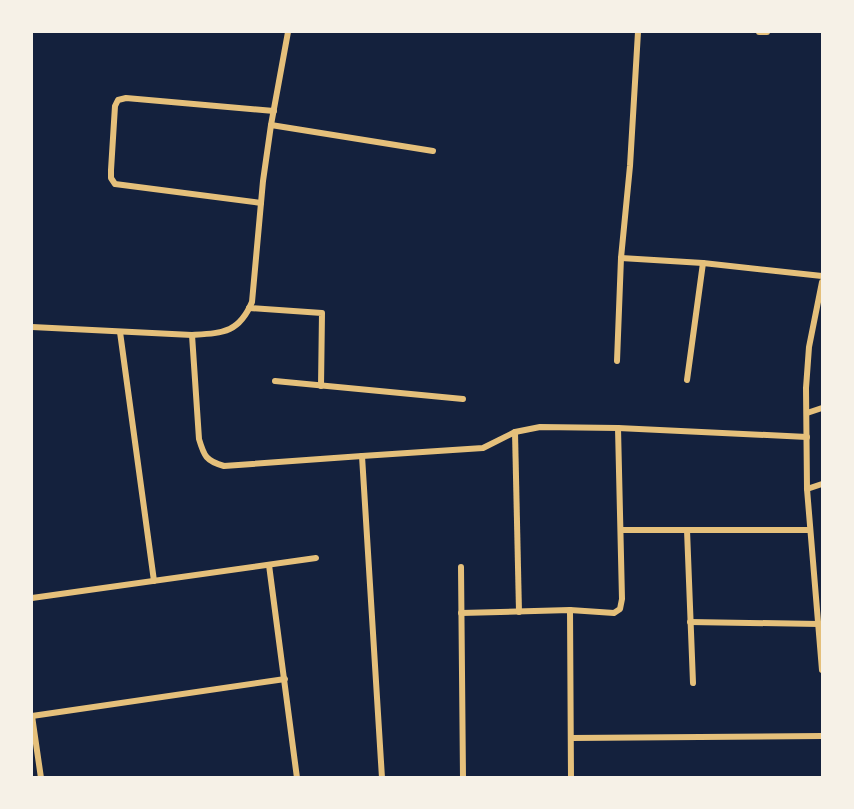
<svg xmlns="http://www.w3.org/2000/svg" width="854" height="809" viewBox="0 0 854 809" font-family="'DM Sans',sans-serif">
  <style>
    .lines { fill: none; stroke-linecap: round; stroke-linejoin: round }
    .minor { stroke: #e5c07b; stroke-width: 6 }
  </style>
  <rect width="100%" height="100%" fill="#14213d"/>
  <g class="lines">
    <!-- minor -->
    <g class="minor">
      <path d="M759,32H767"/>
      <path d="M271,125L433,151"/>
      <path d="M261,203L115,184L111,178V170L115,106L118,100L126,98L274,111"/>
      <path d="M621,258L703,263L822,276"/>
      <path d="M822,282L809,347L806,388L807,489L822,670"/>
      <path d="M249,308L322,313L321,386"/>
      <path d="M32,327L192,335C223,333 239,333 252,302L263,181L271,125L288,32"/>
      <path d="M120,332L154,581"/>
      <path d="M192,335L199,439C204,456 206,461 224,466L362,456L382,778"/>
      <path d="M617,361L621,258L630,166L638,32"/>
      <path d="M687,380L703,263"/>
      <path d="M275,381L463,399"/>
      <path d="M807,413L822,408"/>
      <path d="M515,432L519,612"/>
      <path d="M362,456L483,448L515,432L540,427L618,428L807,437"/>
      <path d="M807,489L822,484"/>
      <path d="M621,530H810"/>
      <path d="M687,530L693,683"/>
      <path d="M269,565L297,778"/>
      <path d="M461,567L463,778"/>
      <path d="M32,598L316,558"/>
      <path d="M570,610L614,613L620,609L622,599L618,428"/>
      <path d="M461,613L570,610L571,778"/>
      <path d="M690,622L819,624"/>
      <path d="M32,716L285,679"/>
      <path d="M32,716L41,778"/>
      <path d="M571,738L822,736"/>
    </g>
  </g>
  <!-- border -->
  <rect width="854" height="809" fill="none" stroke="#f6f1e7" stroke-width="66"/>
</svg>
